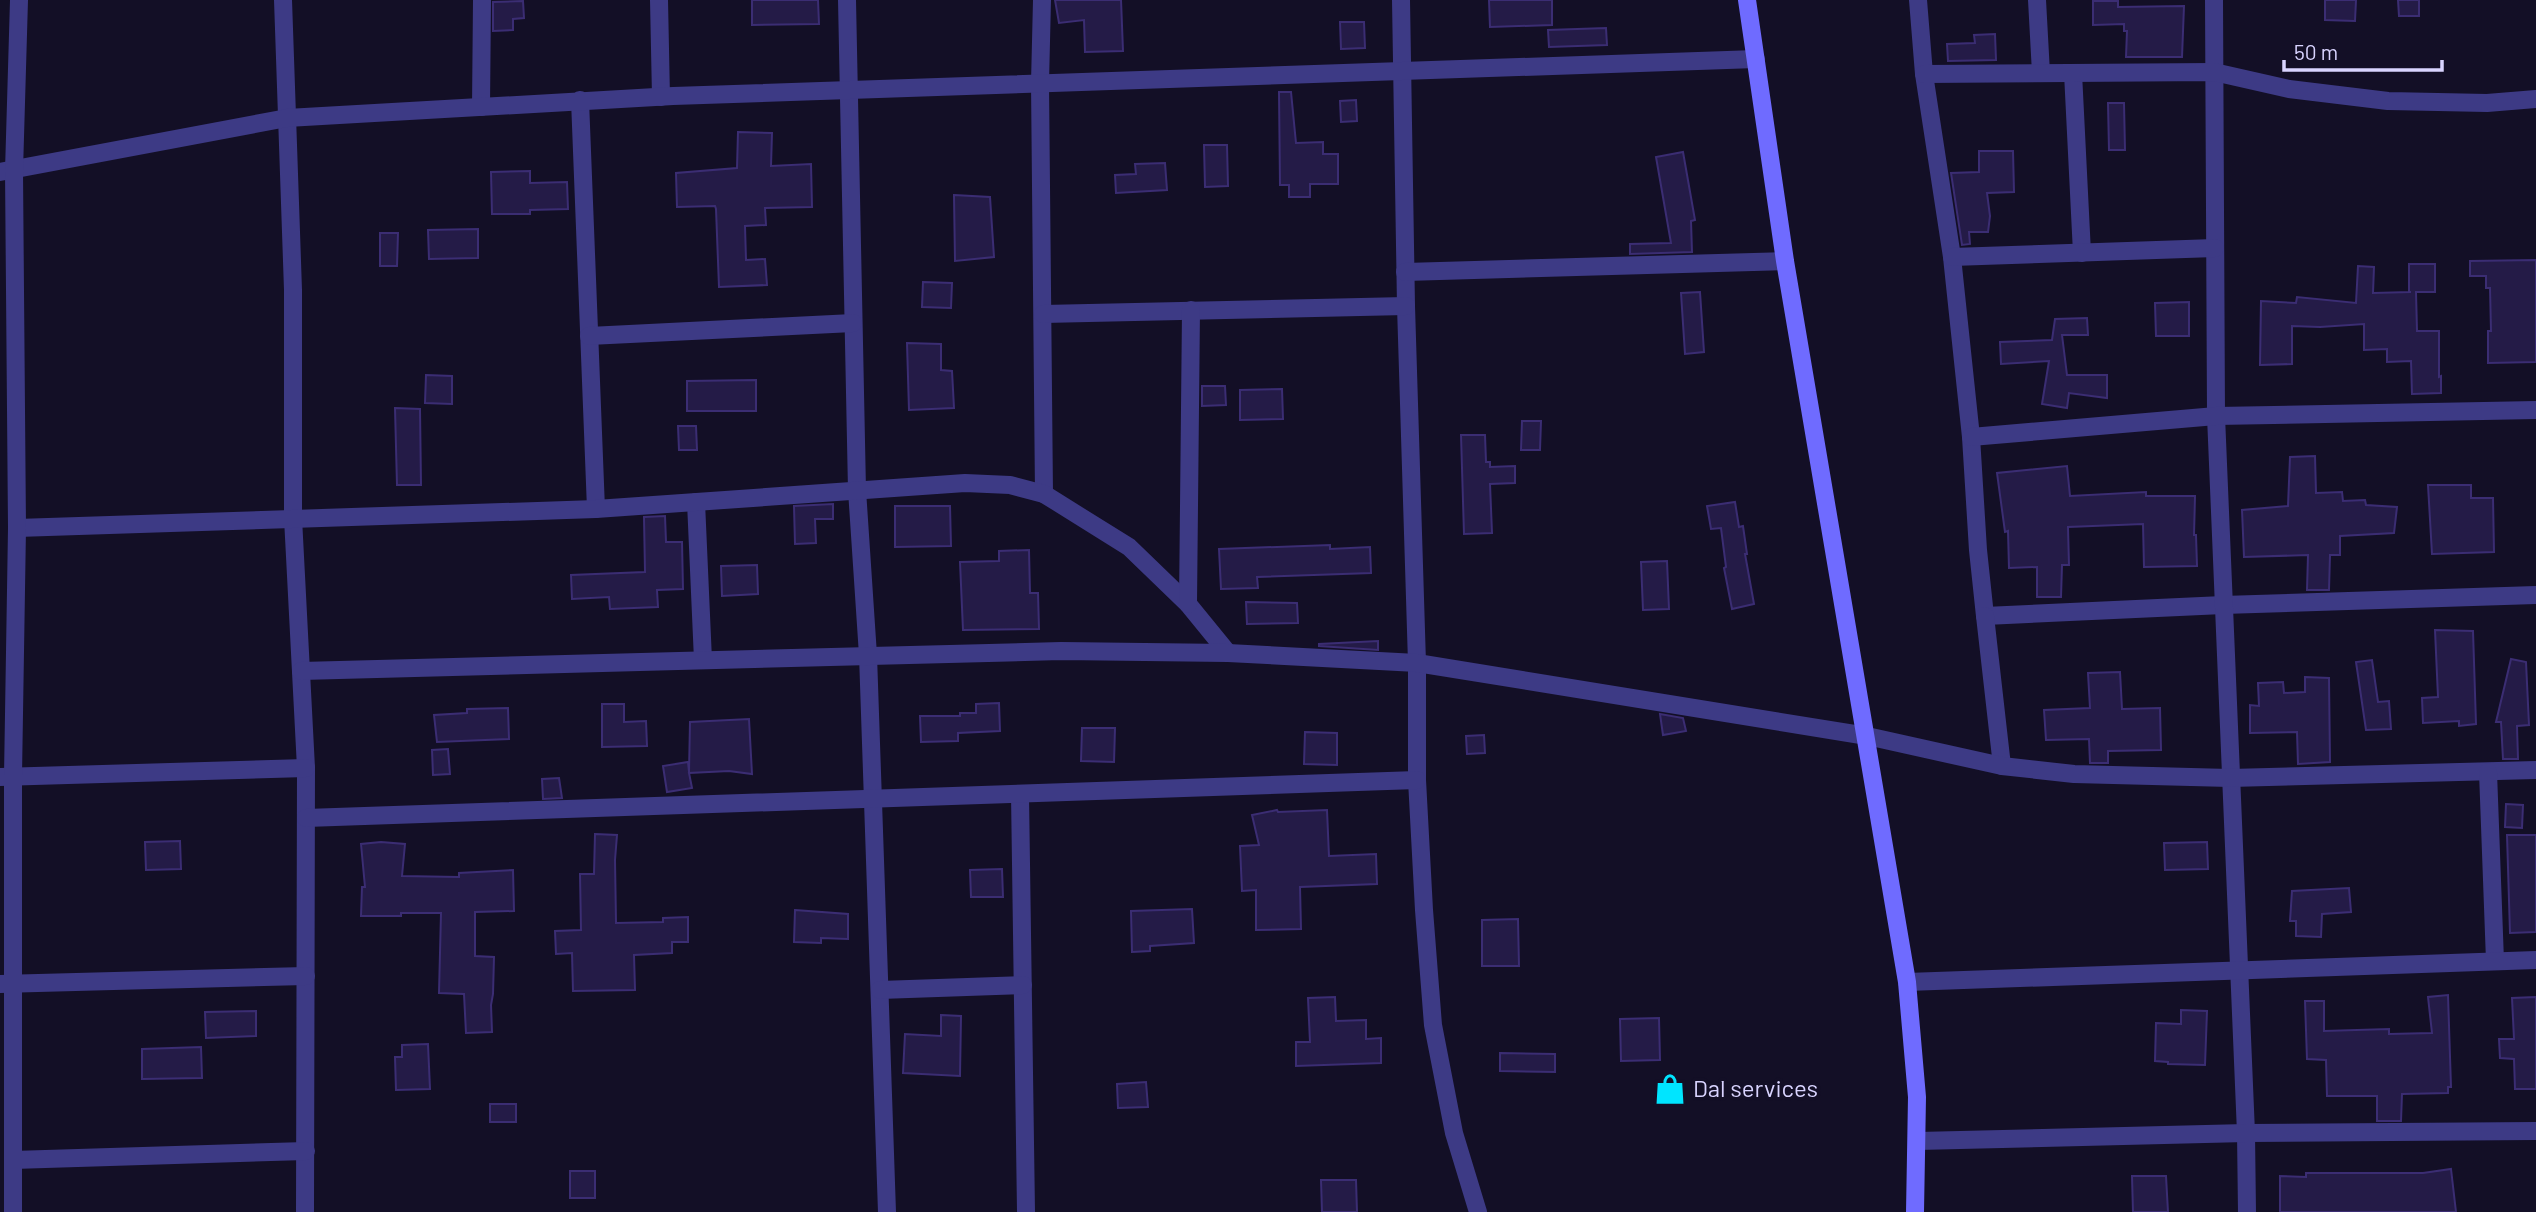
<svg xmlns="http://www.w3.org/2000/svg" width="2536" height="1212" viewBox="0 0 2536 1212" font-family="Barlow,sans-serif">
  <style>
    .building { fill: #241b47; stroke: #3b2d73; stroke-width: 2 }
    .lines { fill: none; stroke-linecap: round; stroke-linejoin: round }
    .minor { stroke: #3d3a85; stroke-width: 18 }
    .secondary { stroke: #6f6bff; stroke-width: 18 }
    .labels { text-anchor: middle; stroke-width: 7; stroke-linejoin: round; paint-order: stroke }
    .poi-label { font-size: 24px; fill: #d9d4ff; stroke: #130f26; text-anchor: start }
  </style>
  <rect width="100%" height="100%" fill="#130f26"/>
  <!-- building -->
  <g class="building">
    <path d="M752,0H818L819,24L752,25Z"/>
    <path d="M1055,0H1121L1123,51L1085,52L1084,20L1059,23Z"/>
    <path d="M1489,0H1552V25L1490,27Z"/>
    <path d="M2325,0H2356L2355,21L2325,20Z"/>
    <path d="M2398,0H2419V16H2399Z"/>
    <path d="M523,1L524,18L513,19V30L493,31V2Z"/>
    <path d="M2093,1H2118V7L2184,6L2182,57H2126L2127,31H2124V24L2093,25Z"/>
    <path d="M1340,22H1364L1365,48L1341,49Z"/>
    <path d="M1606,28L1607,45L1549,47L1548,30Z"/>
    <path d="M1995,34L1996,60L1948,61L1947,44L1975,43L1974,35Z"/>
    <path d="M1279,92H1291L1296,143L1323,142V154H1338V184H1310V197H1289V185H1280Z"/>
    <path d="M1356,100L1357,121L1341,122L1340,101Z"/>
    <path d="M2108,103H2124L2125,150H2109Z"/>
    <path d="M738,132L772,133L771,166L811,164L812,207L765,208L766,225L745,226L746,260L765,259L767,285L719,287L716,209L715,206L677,207L676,173L737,168Z"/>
    <path d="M1204,145H1227L1228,186L1205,187Z"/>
    <path d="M1979,151H2013L2014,192L1987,193L1990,216L1988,232H1969L1970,244L1962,245L1951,173L1979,172Z"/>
    <path d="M1683,152L1695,220L1691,221L1692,252L1630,254V244L1671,243L1656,157Z"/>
    <path d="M1165,163L1167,190L1116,193L1115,175L1136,174L1135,164Z"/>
    <path d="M530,171V183L567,182L568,209L530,210V214H492L491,172Z"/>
    <path d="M954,195L990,197L994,257L955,261Z"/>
    <path d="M478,229V258L429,259L428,230Z"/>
    <path d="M380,233H398L397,266H380Z"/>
    <path d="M2536,260V362L2488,363V331H2491L2490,288H2486V276H2470V261Z"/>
    <path d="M2409,264H2435V292H2416L2417,331H2439V377L2441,376V393L2412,394L2411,361L2387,362V349L2364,350V324L2320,327L2292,326V364L2260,365L2261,301L2296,303L2297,297L2356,303L2358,266L2374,267L2373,293L2411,292H2409Z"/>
    <path d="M923,282L952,283L951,308L922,307Z"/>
    <path d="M1700,292L1704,352L1685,354L1681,293Z"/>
    <path d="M2189,302V336H2156L2155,303Z"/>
    <path d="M2087,318L2088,335H2062L2067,375H2107V398L2069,393L2067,408L2042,404L2049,361L2001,364L2000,342L2052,340L2055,319Z"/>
    <path d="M907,343L941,344V370L952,371L954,408L909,410Z"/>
    <path d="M426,375L452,376V404L425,403Z"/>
    <path d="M756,380V411H687V381Z"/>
    <path d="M1202,386H1225L1226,405L1202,406Z"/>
    <path d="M1282,389L1283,419L1240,420V390Z"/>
    <path d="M395,408L420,409L421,485H397Z"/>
    <path d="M1522,421H1541L1540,450H1521Z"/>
    <path d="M678,426H696L697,450H679Z"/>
    <path d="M1461,435H1485L1486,462H1490V467L1515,466V483L1490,484L1492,533L1464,534Z"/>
    <path d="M2315,456L2316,493L2342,492L2343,501L2365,500L2366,505L2397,507L2394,533L2340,536V555H2330L2329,590H2307L2308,555L2244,557L2242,510L2288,506L2290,457Z"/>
    <path d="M2067,466L2070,496L2146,492V496H2195L2194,535H2196L2197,566L2144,567L2143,524L2068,527L2069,565H2062L2061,597H2037V567L2009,568L2008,531L2005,532L1997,473Z"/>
    <path d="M2428,485H2471V498H2493L2494,552L2432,554Z"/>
    <path d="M1735,502L1739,527L1743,526L1747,554H1745L1754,604L1732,609L1724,568L1726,567L1721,528L1711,529L1707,506Z"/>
    <path d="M833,504V519H815L816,543L795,544L794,506Z"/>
    <path d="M895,506H950L951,546L895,547Z"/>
    <path d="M665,516L666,542H682L683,589L657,590L658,607L610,609L609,597L572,599L571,575L645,572L644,517Z"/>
    <path d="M1330,545V549L1370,547L1371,573L1257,577L1258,588L1221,589L1219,549Z"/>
    <path d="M1029,550L1030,593H1038L1039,629L963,630L960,562L999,561V551Z"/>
    <path d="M1667,561L1669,609L1643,610L1641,562Z"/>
    <path d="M757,565L758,594L722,596L721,566Z"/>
    <path d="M1246,602L1297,603L1298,623L1247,624Z"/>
    <path d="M2435,630L2473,631L2476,724L2459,726V721L2423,723L2422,698L2438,697Z"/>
    <path d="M1378,641V650L1319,646V644Z"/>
    <path d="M2511,659L2526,662L2529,725L2517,726L2518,759H2503L2501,722H2496Z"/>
    <path d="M2372,660L2378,702L2389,701L2391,729L2366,730L2356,662Z"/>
    <path d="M2120,672L2122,709L2160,708L2161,750L2108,751V763H2090L2089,739L2046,740L2044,710L2090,708L2088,673Z"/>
    <path d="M2305,677L2329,678L2330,762L2298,764L2297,732L2250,733V705L2259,706L2258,683L2283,682L2284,693L2305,692Z"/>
    <path d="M999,703L1000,731L958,733V741L921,742L920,716H960V713H976V704Z"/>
    <path d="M602,704H624V722L646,721L647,746L602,747Z"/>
    <path d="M508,708L509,739L437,742L434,715L467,713V709Z"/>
    <path d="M1660,714L1683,718L1686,731L1663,735Z"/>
    <path d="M749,719L752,774L729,771L689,773L692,788L667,792L663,766L688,762L689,772L690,722Z"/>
    <path d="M1082,728H1115L1114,762L1081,761Z"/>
    <path d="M1305,732L1337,733V765L1304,764Z"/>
    <path d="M1484,735L1485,753L1467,754L1466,736Z"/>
    <path d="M448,749L450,774L433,775L432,750Z"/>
    <path d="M559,778L562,798L543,799L542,779Z"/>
    <path d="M2506,804L2523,805L2522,828L2505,827Z"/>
    <path d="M1277,810L1278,812L1327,810L1329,856L1376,854L1377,884L1300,887L1301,929L1256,930V890L1242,891L1240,846L1259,845L1252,815Z"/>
    <path d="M595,834L617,835L615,860L616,923L663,922V918L688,917V942H672V953L634,955L635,990L573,991L572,953L556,954L555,931L581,930L580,874H594Z"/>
    <path d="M2507,835H2536V932L2510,933Z"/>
    <path d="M180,841L181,869L146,870L145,842Z"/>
    <path d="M381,842L405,844L402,876L459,877V873L513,870L514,911L475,912V956L494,957L493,994L491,1005L492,1032L466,1033L464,994L439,993L441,913H401V916H361L362,887H365L361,844Z"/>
    <path d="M2207,842L2208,869L2165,870L2164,843Z"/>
    <path d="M1002,869L1003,897H971L970,870Z"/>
    <path d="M2349,888L2351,912L2322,914L2321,937L2296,936V921H2290L2292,891Z"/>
    <path d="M1192,909L1194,943L1150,946V951L1132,952L1131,911Z"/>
    <path d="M795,910L848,914V939L821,938V943L794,942Z"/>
    <path d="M1518,919L1519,966H1482V920Z"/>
    <path d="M2448,995L2451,1087H2448V1093L2402,1094L2401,1121H2377V1096H2327L2326,1060L2307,1059L2305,1001H2324V1031L2389,1029V1034L2432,1033L2428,997Z"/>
    <path d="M1335,997L1336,1021L1366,1020V1039L1381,1038V1063L1296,1066V1042H1310L1308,998Z"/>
    <path d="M2536,997V1089H2515L2514,1059L2500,1058L2499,1039H2514L2512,998Z"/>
    <path d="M2181,1010L2207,1011L2205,1065L2168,1064V1062L2155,1061L2156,1023L2181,1024Z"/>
    <path d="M256,1011V1036L206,1038L205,1012Z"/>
    <path d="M941,1015L961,1016L960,1076L903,1073L905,1034L941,1036Z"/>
    <path d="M1659,1018L1660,1060L1621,1061L1620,1019Z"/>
    <path d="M428,1044L430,1089L396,1090L395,1057H402V1045Z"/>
    <path d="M201,1047L202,1078L142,1079V1049Z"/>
    <path d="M1500,1053L1555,1054V1072L1500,1071Z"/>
    <path d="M1146,1082L1148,1107L1118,1108L1117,1084Z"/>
    <rect x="490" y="1104" width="26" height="18"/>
    <path d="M2451,1169L2456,1212H2280V1176L2306,1177V1173H2423Z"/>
    <rect x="570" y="1171" width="25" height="27"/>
    <path d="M2132,1176H2166L2168,1212H2133Z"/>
    <path d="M1321,1180H1356L1357,1212H1322Z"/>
  </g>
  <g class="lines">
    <!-- minor -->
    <g class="minor">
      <path d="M283,0L293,290V518L306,768L305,1212"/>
      <path d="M659,0L661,97"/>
      <path d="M847,0L857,490L868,655L887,1212"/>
      <path d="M1042,0L1040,83L1044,494"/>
      <path d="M1401,0L1406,306L1417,663V780L1424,910L1433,1025L1454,1133L1478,1212"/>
      <path d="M1918,0L1924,74L1952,257L1971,437L1978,550L1985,616L2223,605L2536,595"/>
      <path d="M2037,0L2041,73"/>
      <path d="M2214,0L2216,416L2246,1133L2247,1212"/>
      <path d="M2073,73L2082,253"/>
      <path d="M1924,74L2214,72L2289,89L2388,101L2487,103L2536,99"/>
      <path d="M580,100L596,509"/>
      <path d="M481,107L482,0"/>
      <path d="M0,172L287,118L673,96L1756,59"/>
      <path d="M1952,257L2215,248"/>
      <path d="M1405,272L1785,261"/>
      <path d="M1043,314L1406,306"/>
      <path d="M589,336L853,323"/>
      <path d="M1971,437L2216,416L2536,410"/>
      <path d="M696,502L703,660"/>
      <path d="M17,528L596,509L965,483L1010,485L1044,494L1129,547L1188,604L1228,653"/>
      <path d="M1188,604L1191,310"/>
      <path d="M1985,616L2002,766"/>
      <path d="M301,671L1061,651L1228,653L1417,663L1867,736L2002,766L2074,774L2230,778L2536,770"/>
      <path d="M2488,772L2495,961"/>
      <path d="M0,777L306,768"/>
      <path d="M1020,794L1026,1212"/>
      <path d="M306,818L1417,780"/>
      <path d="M1907,982L2536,960"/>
      <path d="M0,984L306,976"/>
      <path d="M880,990L1023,985"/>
      <path d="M1918,1141L2246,1133L2536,1131"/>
      <path d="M13,1160L306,1151"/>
      <path d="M13,1212V776L17,528L14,171L19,0"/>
    </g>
    <!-- secondary -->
    <path class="secondary" d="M1747,0L1785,261L1907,982L1917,1097L1915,1212"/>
  </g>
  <!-- icons -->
  <defs>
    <symbol id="shop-bare" viewBox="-9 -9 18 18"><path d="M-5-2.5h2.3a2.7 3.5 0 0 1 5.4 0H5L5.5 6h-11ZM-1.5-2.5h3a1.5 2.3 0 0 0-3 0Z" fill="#00e5ff" stroke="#130f26" stroke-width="2.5" paint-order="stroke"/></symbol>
  </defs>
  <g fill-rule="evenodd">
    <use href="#shop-bare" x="1648" y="1067" width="44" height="44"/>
  </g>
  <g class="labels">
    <!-- poi labels -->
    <g class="poi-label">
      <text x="1693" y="1097">Dal services</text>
    </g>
  </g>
  <!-- scale -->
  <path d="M2284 60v10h158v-10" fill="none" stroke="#d9d4ff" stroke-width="3.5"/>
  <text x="2294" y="60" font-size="21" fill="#d9d4ff" stroke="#130f26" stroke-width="5" paint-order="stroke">50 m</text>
</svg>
